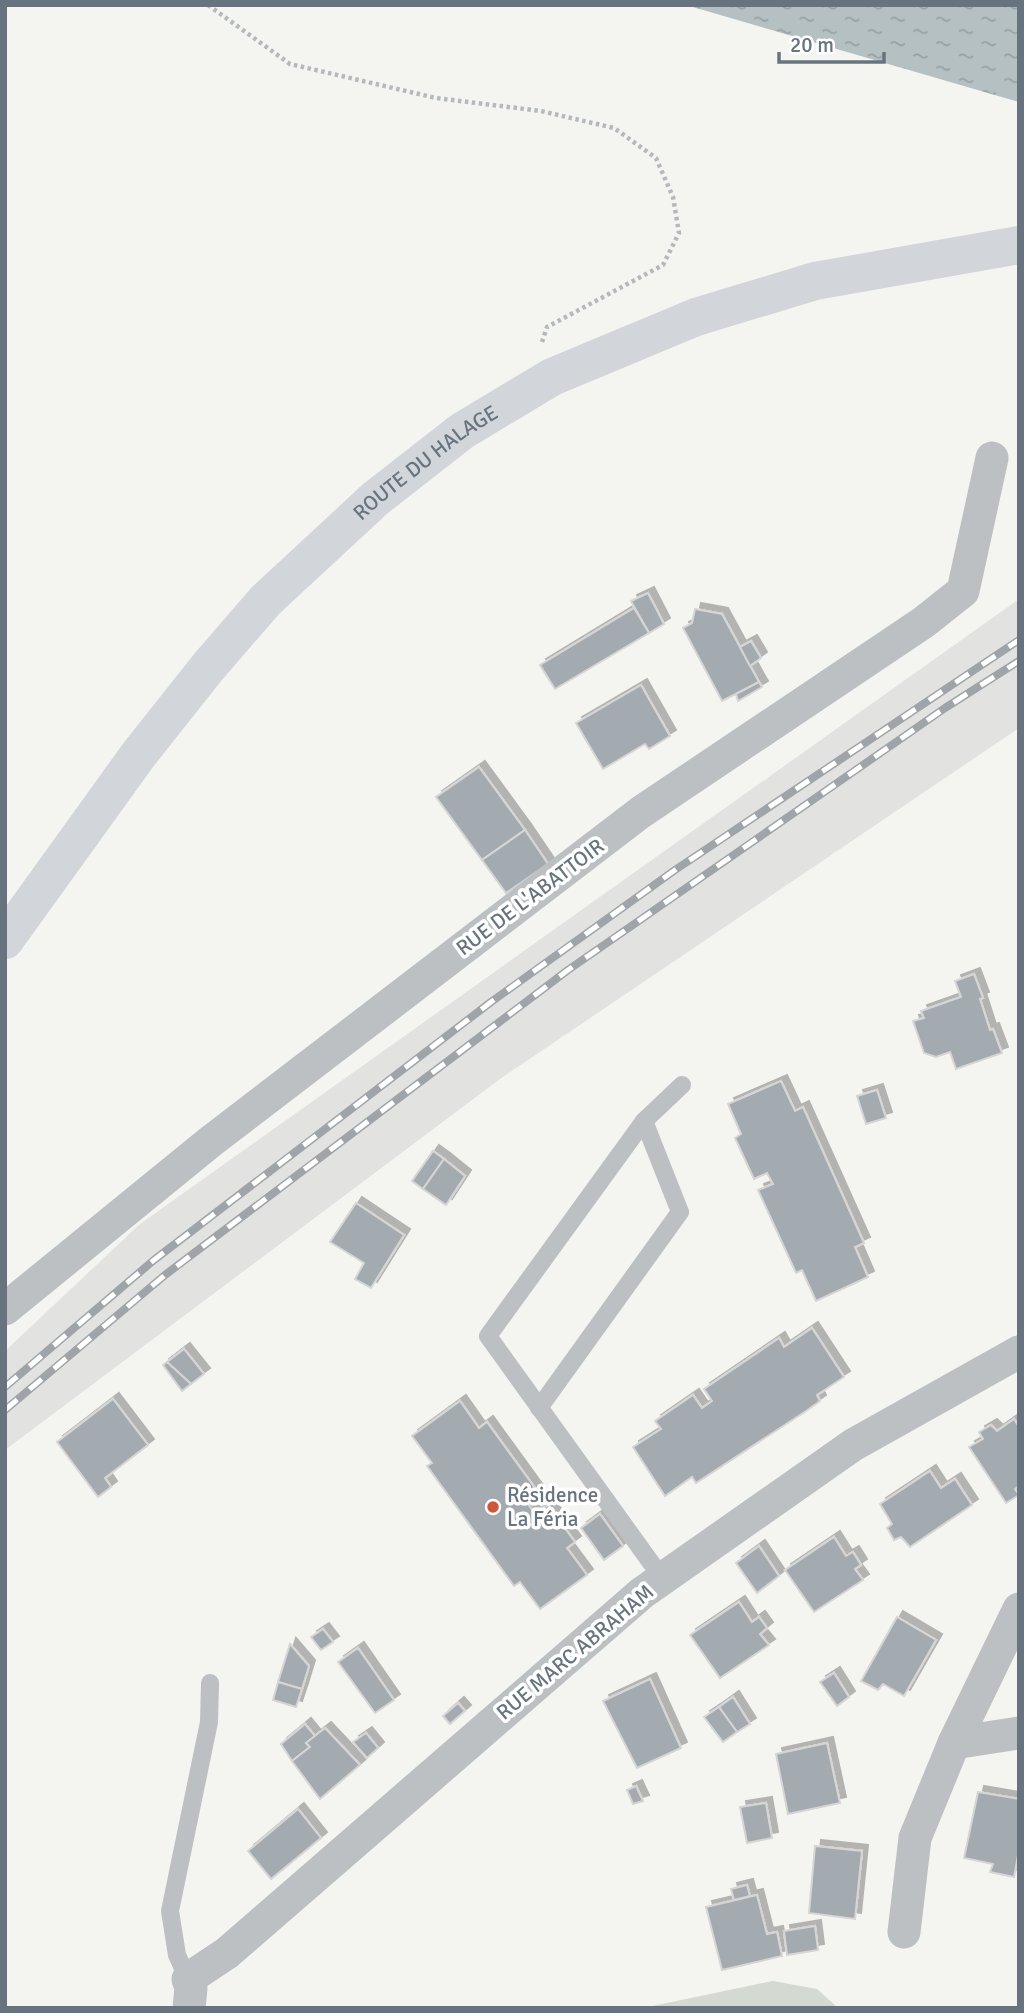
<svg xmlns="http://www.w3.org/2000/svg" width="1024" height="2013" viewBox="0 0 1024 2013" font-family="Signika,sans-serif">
	<defs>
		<pattern id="water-ripples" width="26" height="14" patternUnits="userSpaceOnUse" patternTransform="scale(1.75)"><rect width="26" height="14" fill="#b5c0c3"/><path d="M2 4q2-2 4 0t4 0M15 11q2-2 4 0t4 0" fill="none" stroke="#97a1a4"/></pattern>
		<filter id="shadow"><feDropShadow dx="6" dy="-6" stdDeviation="0" flood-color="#0004"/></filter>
	</defs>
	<rect width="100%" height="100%" fill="#f4f4f1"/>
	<path fill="#e2e3e1" d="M 1019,599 L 1019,728 L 500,1079 L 5,1450 L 5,1351 L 140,1224 Z"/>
	<path fill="#d4d9d1" d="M 773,1981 L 817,1989 L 838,2008 L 643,2008 Z"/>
	<path fill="url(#water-ripples)" d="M 686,5 L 1019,5 L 1019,102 Z"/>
	<g fill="#a4abb0" stroke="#d6d5d4" stroke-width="2" filter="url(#shadow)">
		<path d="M 648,593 L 664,624 L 649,633 L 631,601 Z"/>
		<path d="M 634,608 L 649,633 L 555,689 L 540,665 Z"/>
		<path d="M 695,609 L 722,614 L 759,682 L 722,701 L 683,628 L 692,623 Z"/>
		<path d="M 751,641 L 761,658 L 750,666 L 740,647 Z"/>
		<path d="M 759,682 L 762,687 L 738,701 L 736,694 Z"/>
		<path d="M 641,685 L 670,736 L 649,749 L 645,744 L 603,769 L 576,723 Z"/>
		<path d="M 479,767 L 525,830 L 482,860 L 436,797 Z"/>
		<path d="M 525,830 L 548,864 L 506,893 L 482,860 Z"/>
		<path d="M 974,974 L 983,998 L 980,999 L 990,1030 L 993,1029 L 1002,1053 L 956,1069 L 950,1052 L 936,1057 L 924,1053 L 913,1021 L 924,1018 L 921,1011 L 961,997 L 955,981 Z"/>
		<path d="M 781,1081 L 795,1111 L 803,1107 L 864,1243 L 855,1247 L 868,1277 L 816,1301 L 802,1270 L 796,1273 L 758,1190 L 773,1184 L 767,1173 L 754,1179 L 735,1138 L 741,1134 L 728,1104 Z"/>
		<path d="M 877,1090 L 886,1118 L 866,1124 L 857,1096 Z"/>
		<path d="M 433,1151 L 444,1159 L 423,1189 L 412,1181 Z"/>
		<path d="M 444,1159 L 465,1176 L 446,1205 L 423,1189 Z"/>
		<path d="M 356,1203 L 404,1235 L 371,1288 L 355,1279 L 364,1263 L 330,1242 Z"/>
		<path d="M 812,1328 L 844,1377 L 817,1395 L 820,1401 L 806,1411 L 696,1483 L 692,1477 L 665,1496 L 633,1447 L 661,1429 L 655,1421 L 693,1395 L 702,1408 L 712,1401 L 704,1389 L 779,1338 L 784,1347 Z"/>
		<path d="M 184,1349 L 204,1374 L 191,1384 L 167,1362 Z"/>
		<path d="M 167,1362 L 191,1384 L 182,1391 L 163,1365 Z"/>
		<path d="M 113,1399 L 148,1445 L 105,1478 L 111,1487 L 98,1497 L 57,1442 Z"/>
		<path d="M 460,1401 L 479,1428 L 487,1422 L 540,1495 L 528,1504 L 535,1514 L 548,1505 L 575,1542 L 567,1548 L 587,1575 L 540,1609 L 520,1582 L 514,1586 L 427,1466 L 432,1463 L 412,1436 Z"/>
		<path d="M 1014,1419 L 1019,1427 L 1019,1486 L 1015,1489 L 1019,1495 L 1006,1503 L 969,1447 L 983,1439 L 979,1432 L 991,1425 L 997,1431 Z"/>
		<path d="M 930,1471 L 941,1488 L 955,1479 L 972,1505 L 910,1547 L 901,1537 L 894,1540 L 887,1528 L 892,1524 L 880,1504 Z"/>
		<path d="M 600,1514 L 623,1546 L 604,1560 L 581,1528 Z"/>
		<path d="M 834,1537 L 846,1556 L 853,1552 L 861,1565 L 855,1569 L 863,1580 L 814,1612 L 785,1570 Z"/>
		<path d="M 759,1546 L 779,1576 L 757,1593 L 736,1563 Z"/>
		<path d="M 739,1602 L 752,1622 L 759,1617 L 767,1628 L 760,1634 L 769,1645 L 720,1678 L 690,1635 Z"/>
		<path d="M 897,1617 L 936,1640 L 904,1696 L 883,1684 L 878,1690 L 861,1681 Z"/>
		<path d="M 323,1629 L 333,1642 L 321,1650 L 311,1637 Z"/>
		<path d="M 290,1644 L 309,1666 L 302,1689 L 278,1682 Z"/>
		<path d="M 358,1648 L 394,1700 L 375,1713 L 338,1662 Z"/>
		<path d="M 834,1673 L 849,1697 L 837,1706 L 820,1682 Z"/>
		<path d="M 650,1679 L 681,1748 L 637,1768 L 603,1701 Z"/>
		<path d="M 278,1682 L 302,1689 L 296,1707 L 273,1700 Z"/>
		<path d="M 733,1697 L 750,1724 L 737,1732 L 719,1707 Z"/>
		<path d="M 458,1703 L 465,1711 L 450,1724 L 443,1716 Z"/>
		<path d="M 719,1707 L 737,1732 L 723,1742 L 704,1717 Z"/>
		<path d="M 305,1724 L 315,1736 L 306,1743 L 310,1747 L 292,1761 L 281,1744 Z"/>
		<path d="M 325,1728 L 360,1765 L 320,1799 L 292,1761 L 310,1747 L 306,1743 Z"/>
		<path d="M 366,1733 L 378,1748 L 367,1758 L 353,1742 Z"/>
		<path d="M 827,1743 L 840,1803 L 788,1814 L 776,1754 Z"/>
		<path d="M 636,1786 L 643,1801 L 633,1804 L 627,1790 Z"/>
		<path d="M 978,1792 L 1019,1799 L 1019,1850 L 1014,1877 L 990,1872 L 993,1864 L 964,1858 Z"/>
		<path d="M 766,1803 L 772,1838 L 747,1843 L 740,1807 Z"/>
		<path d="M 298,1809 L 321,1838 L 271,1879 L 248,1851 Z"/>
		<path d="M 815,1846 L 862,1851 L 855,1919 L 809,1913 Z"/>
		<path d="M 747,1885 L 750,1896 L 734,1900 L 731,1889 Z"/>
		<path d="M 757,1895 L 767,1934 L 777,1932 L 782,1956 L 722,1970 L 706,1907 Z"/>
		<path d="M 815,1926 L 818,1950 L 787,1955 L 784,1931 Z"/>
	</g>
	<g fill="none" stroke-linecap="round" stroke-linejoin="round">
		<path stroke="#b6b9bb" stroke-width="4.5" stroke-dasharray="3.5 3.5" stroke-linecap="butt" d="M 208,5 L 290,64 L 436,98 L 541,111 L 614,128 L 656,158 L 673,197 L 679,233 L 663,265 L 547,327 L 542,342"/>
		<g stroke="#bcc0c3" stroke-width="18">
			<path d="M 539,1408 L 680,1212 L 644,1121"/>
			<path d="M 662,1578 L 488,1336 L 644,1121 L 682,1085"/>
			<path d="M 188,1979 L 177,1955 L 170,1911 L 209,1722 L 210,1683"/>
		</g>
		<g stroke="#bcc0c3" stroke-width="33">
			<path d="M 5,1309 L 210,1142 L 641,812 L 924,622 L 963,591 L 992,458"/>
			<path d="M 954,1743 L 1019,1733"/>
			<path d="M 904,1932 L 915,1838 L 954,1743 L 1019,1609"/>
			<path d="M 189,2008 L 191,1988 L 188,1979 L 227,1953 L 642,1593 L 853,1445 L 1019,1352"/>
		</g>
		<path stroke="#d2d5d9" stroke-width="38" id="s1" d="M 5,940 L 139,754 L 208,667 L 266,600 L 375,499 L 462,431 L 552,377 L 696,317 L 815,281 L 1019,245"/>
		<defs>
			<g id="rail">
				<path d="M 5,1387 L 154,1260 L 491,1002 L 675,870 L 1019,640"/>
				<path d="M 5,1410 L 165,1275 L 568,970 L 945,708 L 1019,661"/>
			</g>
		</defs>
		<use href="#rail" stroke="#9ea4a8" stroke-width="8"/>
		<use href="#rail" stroke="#fff" stroke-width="5" stroke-dasharray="16" stroke-linecap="butt"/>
	</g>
	<circle fill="#ce5737" stroke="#fff" stroke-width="2.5" cx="493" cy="1507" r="7"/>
	<g text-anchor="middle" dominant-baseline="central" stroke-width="7" stroke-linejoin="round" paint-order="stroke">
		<g font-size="21" fill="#67747f" stroke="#fff">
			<text stroke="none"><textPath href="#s1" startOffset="640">ROUTE DU HALAGE</textPath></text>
			<text transform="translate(530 897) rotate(-37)">RUE DE L'ABATTOIR</text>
			<text transform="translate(575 1652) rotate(-40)">RUE MARC ABRAHAM</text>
		</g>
		<g font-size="21" fill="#67747f" stroke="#fff" text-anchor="start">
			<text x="507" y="1495">Résidence<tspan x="507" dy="24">La Féria</tspan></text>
		</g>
	</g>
	<rect width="1024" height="2013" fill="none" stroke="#67747f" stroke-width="14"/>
	<path d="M779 52v10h105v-10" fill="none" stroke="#67747f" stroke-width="3.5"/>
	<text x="790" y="52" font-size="21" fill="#67747f" stroke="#ffffff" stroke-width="5" paint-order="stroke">20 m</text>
</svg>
